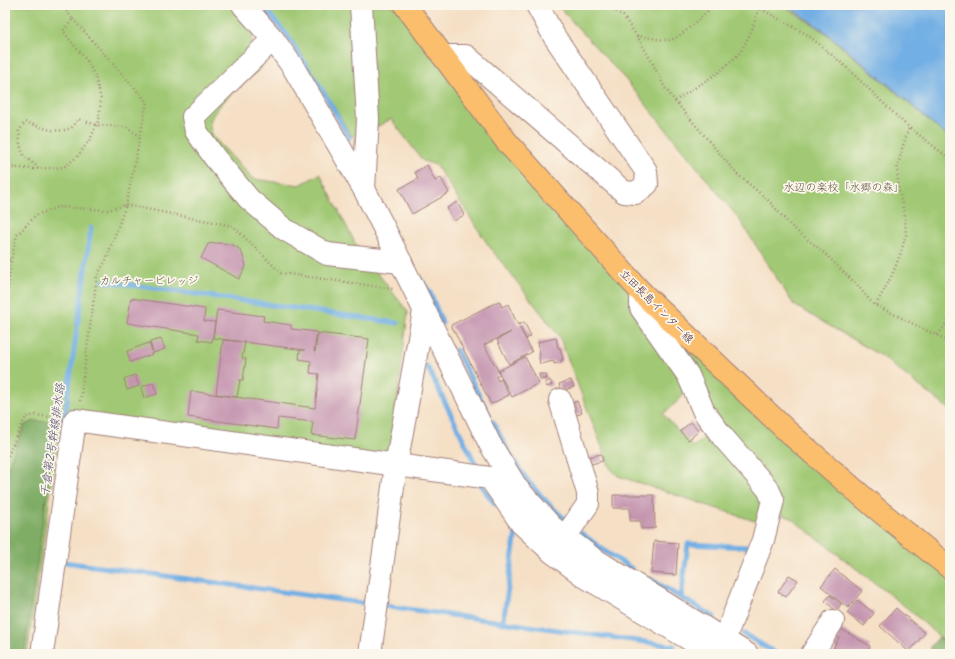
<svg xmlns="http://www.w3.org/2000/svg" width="955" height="659" viewBox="0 0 955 659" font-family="Delius,'Klee One',sans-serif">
	<rect width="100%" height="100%" fill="#fbf7ec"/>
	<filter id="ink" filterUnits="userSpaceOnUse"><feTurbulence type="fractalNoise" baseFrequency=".025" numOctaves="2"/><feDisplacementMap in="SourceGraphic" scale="8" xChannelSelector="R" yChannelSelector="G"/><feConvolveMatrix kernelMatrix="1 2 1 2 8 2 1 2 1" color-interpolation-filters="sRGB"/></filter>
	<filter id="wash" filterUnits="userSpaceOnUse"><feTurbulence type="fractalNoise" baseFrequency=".012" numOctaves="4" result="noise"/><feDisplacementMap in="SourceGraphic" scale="16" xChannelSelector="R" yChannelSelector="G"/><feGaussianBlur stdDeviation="0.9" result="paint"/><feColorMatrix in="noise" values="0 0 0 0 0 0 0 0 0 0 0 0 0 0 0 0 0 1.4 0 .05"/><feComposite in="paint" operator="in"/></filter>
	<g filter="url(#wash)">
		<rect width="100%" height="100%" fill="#f5dfc5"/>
		<g fill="#a1c974" stroke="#767450">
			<path d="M 5,5 L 232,5 L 254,29 L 251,45 L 262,67 C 250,78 211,108 210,123 C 209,129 213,135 216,140 L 253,179 L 300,185 L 320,174 L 357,247 L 408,312 L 390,459 L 62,415 L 27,654 L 5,654 Z"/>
			<path d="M 264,5 L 355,5 L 362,131 L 352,137 L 329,98 L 288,35 Z"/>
			<path d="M 368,5 L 394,5 L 565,220 L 628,289 L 685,389 L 681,398 L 663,414 L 693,447 L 709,434 L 765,501 L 761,523 L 618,476 L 610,468 L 559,336 L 489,246 L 436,165 L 423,161 L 391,119 L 376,127 Z"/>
			<path d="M 557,5 L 783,5 L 823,31 L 950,138 L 950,410 L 881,356 L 794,305 L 739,219 L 626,80 Z"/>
			<path d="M 647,308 L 950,577 L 950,646 L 907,608 L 791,518 L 781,514 L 721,428 Z"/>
		</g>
		<g fill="#80ad66" stroke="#656648">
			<path d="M 35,421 L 49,422 L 57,423 L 24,654 L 5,654 L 5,474 L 25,425 Z"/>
			<path d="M 939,637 L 950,646 L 950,654 L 931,654 L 931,646 Z"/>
		</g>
		<path fill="#72afe4" stroke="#5e6788" d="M 786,5 L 950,5 L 950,139 L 892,88 L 823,30 Z"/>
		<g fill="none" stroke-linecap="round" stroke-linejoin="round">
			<g stroke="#72afe4" stroke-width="5">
				<path d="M 261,5 L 287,35 L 327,98 L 349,138"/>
				<path d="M 420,279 L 430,293 L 442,323"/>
				<path d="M 104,281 L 398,323"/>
				<path d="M 456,350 L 489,415"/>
				<path d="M 427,366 L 477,467"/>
				<path d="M 64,422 L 91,228"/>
				<path d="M 493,422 C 502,439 510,457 522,473 C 535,491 551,507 568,522"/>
				<path d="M 480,484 L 495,504"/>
				<path d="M 581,533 L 606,552 L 631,568"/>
				<path d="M 64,562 L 370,604"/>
				<path d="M 650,579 L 714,617"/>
				<path d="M 681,598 L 688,544 L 748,547"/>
				<path d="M 386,606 L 674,646"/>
				<path d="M 503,623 L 516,532 L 513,528"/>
				<path d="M 744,634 L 777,654"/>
			</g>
		</g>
		<g id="blocks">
			<g fill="#c595b0">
				<path d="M 427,165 L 435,181 L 441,178 L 449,193 L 412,214 L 399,189 L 418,179 L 415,172 Z"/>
				<path d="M 457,202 L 464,215 L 454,221 L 447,208 Z"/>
				<path d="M 216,243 L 231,244 L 238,248 L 242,253 L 246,266 L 239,279 L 201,258 L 208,244 Z"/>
				<path d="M 131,298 L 205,309 L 204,321 L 215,322 L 212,342 L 198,340 L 199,334 L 127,323 Z"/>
				<path d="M 499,301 L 502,307 L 508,304 L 518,325 L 524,322 L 531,336 L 526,339 L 520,328 L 532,352 L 509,364 L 497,340 L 511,332 L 484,345 L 500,374 L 496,376 L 498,381 L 501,379 L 509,395 L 491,404 L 451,325 Z"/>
				<path d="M 217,310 L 264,316 L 263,321 L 291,325 L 291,329 L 317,332 L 314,352 L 315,352 L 318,333 L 369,339 L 355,440 L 311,435 L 313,422 L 278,418 L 277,429 L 188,417 L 191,391 L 315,408 L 319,374 L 310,373 L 311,361 L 299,359 L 300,350 L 305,350 L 213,338 Z"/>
				<path d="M 556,338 L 558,348 L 560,348 L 563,360 L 561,360 L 561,362 L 554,364 L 554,361 L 540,364 L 539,357 L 540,356 L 538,342 Z"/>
				<path d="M 161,339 L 165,349 L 153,353 L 150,342 Z"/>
				<path d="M 223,340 L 245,342 L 242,358 L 246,359 L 243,380 L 240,380 L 237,397 L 216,394 Z"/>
				<path d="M 149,343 L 153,354 L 130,362 L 127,351 Z"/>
				<path d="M 525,357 L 539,383 L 512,397 L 498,371 Z"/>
				<path d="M 539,374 L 546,374 L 547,379 L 540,379 Z"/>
				<path d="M 135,375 L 139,386 L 127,390 L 124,379 Z"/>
				<path d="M 550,380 L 552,385 L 547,387 L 545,383 Z"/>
				<path d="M 571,380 L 574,387 L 561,391 L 559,384 Z"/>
				<path d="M 153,383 L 157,394 L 144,398 L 141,387 Z"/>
				<path d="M 577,401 L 582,413 L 572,417 L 568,405 Z"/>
				<path d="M 691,422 L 699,431 L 688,440 L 680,431 Z"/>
				<path d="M 601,454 L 603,461 L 591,464 L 589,457 Z"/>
				<path d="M 613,495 L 654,495 L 655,528 L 641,529 L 641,521 L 630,521 L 630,508 L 613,508 Z"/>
				<path d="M 654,541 L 678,543 L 676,575 L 651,573 Z"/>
				<path d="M 835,569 L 862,591 L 848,608 L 821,586 Z"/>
				<path d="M 789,575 L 798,580 L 786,597 L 778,592 Z"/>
				<path d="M 830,595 L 841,604 L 836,611 L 825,601 Z"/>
				<path d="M 857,600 L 874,613 L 864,626 L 847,613 Z"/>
				<path d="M 896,608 L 925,633 L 909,652 L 880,626 Z"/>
				<path d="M 836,626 L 870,646 L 868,650 L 872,652 L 871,654 L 834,654 L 836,649 L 833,648 L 839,638 L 832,633 Z"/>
			</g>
		</g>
	</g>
	<g filter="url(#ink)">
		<use href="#blocks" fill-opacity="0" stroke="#a07f78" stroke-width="1"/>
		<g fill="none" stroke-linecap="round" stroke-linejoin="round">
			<defs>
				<g id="minor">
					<path d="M 243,5 L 273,39 L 293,67 L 364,189 L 383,226 L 490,444 L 517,488 L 552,527 L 591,557 L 747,654"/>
					<path d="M 361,5 L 368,119 L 364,189"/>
					<path d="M 273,39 L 193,117 L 196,131 L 215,158 L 249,199 L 284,229 L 327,254 L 401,262"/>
					<path d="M 443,56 L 466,56 L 624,192 L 636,193 L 647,184 L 646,171 L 554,36 L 537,5"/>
					<path d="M 641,292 L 641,308 L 688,375 L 704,412 L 722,436 L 768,489 L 773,500 L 763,540 L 724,640 L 721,653"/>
					<path d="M 560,400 L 588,493 L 588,504 L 565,537"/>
					<path d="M 42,654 L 75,420 L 490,478 L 521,523 L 552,552 L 584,576 L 714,654"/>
					<path d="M 370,654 L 396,465 L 424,311"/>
					<path d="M 812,654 L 833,621"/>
				</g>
				<path id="major" d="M 405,5 L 507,142 L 641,292 L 788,432 L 877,509 L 950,568"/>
			</defs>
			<use href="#minor" stroke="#a07f78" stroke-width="24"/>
			<use href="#major" stroke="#a07f78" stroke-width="24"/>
			<g stroke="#a07f78" stroke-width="2.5" stroke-dasharray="1 3" stroke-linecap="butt">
				<path d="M 606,5 L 623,16 L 637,36 L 652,62 L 665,88 L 675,101 L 719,72 L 740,53 L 752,30 L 759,7"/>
				<path d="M 754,5 L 808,35 L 844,65 L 904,123 L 950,159"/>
				<path d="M 73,19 L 147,102 L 126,205 L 233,226 L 281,273 L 394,289"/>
				<path d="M 637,36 C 647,37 659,40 669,40 C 679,40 706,13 713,5"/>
				<path d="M 675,101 L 736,173 L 768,200 L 791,226 L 821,250 L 857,285 L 873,304 L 950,342"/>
				<path d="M 5,167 L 33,169 L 64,167 L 78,156 L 91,138 L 99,119 L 101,99 L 95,76 L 87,61 L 63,31 L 73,19 L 61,5"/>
				<path d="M 39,168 L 24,156 L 20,145 L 19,131 L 25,122 C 39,126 58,136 72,127 C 74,125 76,122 78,119 L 97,125 L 126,127 L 140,136"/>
				<path d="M 5,259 L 11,260 L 17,235 L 36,215 L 58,207 L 108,210 L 125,205"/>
				<path d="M 876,305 L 892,275 L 900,255 L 906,235 L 905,216 L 899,191 L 897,170 L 902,149 L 909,127"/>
				<path d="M 5,318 L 11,260"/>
				<path d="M 938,335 L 950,318"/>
				<path d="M 80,401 L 97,276 L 106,260 L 126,205"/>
				<path d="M 5,463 L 18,432 L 26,417 L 36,415 L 56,418"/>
			</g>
			<use href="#minor" stroke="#fff" stroke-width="22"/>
			<use href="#major" stroke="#fabe6d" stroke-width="22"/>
		</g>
	</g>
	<g text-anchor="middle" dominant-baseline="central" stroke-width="3.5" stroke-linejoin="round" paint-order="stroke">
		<g font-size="11" fill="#645241" stroke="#fbf7ec">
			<text x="844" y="187">水辺の楽校「水郷の森」</text>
			<text x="149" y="280">カルチャービレッジ</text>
		</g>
		<g font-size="11" fill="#4a1f2b" stroke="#fbf7ec">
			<text transform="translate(657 306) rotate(45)">立田長島インター線</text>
		</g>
		<g font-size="12" font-style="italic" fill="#58516c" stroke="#fbf7ec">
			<text transform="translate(52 440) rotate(-82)">千倉第2号幹線排水路</text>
		</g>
	</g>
	<rect width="955" height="659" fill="none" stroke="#fbf7ec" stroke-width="20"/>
</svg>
